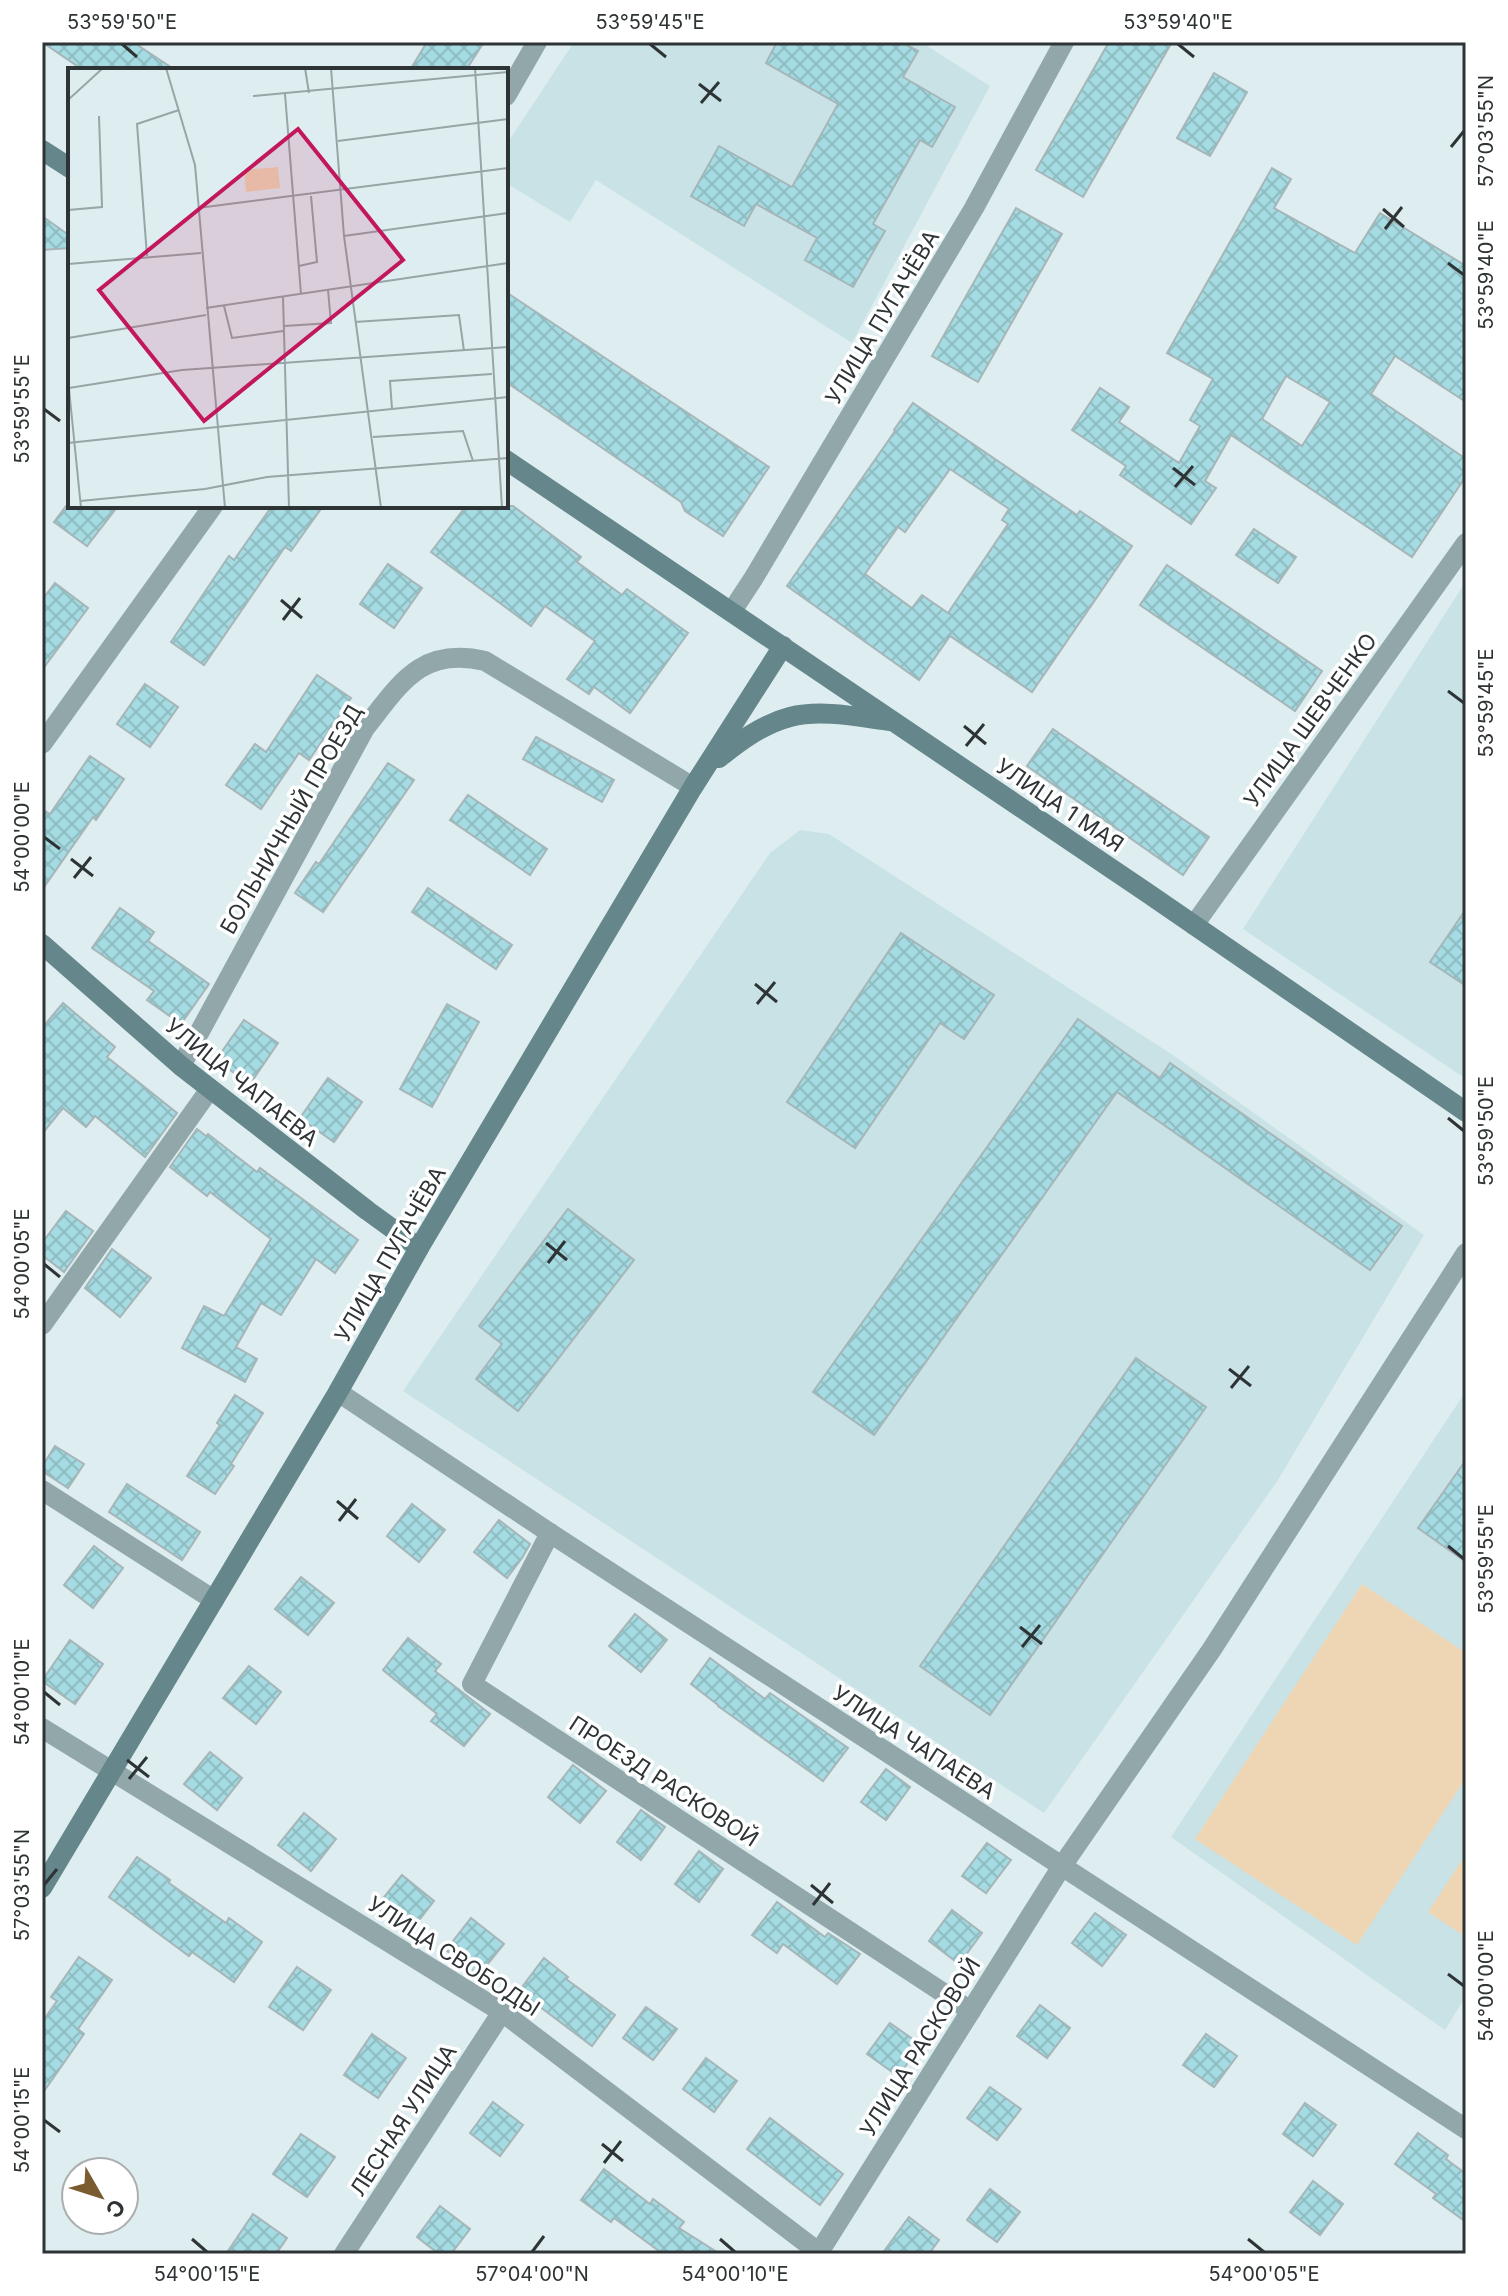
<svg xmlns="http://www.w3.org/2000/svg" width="1508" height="2296" viewBox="0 0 1508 2296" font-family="Inter,sans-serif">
	<defs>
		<pattern id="building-cross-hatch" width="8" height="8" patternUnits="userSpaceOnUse" patternTransform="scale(2)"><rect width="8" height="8" fill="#a5dbe2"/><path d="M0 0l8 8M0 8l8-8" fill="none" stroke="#8ebdc2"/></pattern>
	</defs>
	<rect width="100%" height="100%" fill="#deeef0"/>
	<g fill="#c9e2e6">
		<path d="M 574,42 L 921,42 L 990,86 L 852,343 L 596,180 L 570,222 L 506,183 L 506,145 Z"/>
		<path d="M 1466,581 L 1466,1079 L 1243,929 Z"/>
		<path d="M 800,830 L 829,834 L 1173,1055 L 1424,1235 L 1278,1480 L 1044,1813 L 403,1391 L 770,853 Z"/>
		<path d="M 1466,1391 L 1466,1996 L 1445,2030 L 1171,1837 Z"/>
	</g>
	<g fill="#eed6b5">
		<path d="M 1362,1584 L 1466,1653 L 1466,1778 L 1357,1945 L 1195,1839 Z"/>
		<path d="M 1466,1854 L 1466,1937 L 1428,1912 Z"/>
	</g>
	<g fill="url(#building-cross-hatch)" stroke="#a6b6b8" stroke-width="2" fill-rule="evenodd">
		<path d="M 42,42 L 133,42 L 175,70 L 83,70 Z"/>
		<path d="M 427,42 L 484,42 L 466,70 L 410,70 Z"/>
		<path d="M 777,42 L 901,42 L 918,51 L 903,77 L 955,107 L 932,147 L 920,140 L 873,224 L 885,231 L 853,287 L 805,260 L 817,238 L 756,204 L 744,226 L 691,196 L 719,146 L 792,187 L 838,104 L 766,63 Z"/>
		<path d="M 1109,42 L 1172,42 L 1083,197 L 1036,170 Z"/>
		<path d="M 1214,73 L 1247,92 L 1210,156 L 1177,138 Z"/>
		<path d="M 1272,168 L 1291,179 L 1274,208 L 1355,253 L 1380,213 L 1466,266 L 1466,402 L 1395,356 L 1371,394 L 1466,459 L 1466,476 L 1412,557 L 1231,435 L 1205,481 L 1216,488 L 1191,524 L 1120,475 L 1126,466 L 1072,430 L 1100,388 L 1129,407 L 1119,422 L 1179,463 L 1200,426 L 1190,420 L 1213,379 L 1167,353 ZM 1286,376 L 1330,402 L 1302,446 L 1262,419 Z"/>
		<path d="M 1016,208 L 1062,234 L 978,382 L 932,356 Z"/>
		<path d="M 42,216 L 70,236 L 70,248 L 42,250 Z"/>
		<path d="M 506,292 L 769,467 L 723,536 L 685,511 L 681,502 L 506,382 Z"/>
		<path d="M 913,403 L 1077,515 L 1080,511 L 1132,546 L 1032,692 L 950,636 L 919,680 L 787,586 L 895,431 L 894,430 ZM 950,469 L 1009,509 L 1002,520 L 1008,524 L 948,613 L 922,595 L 912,608 L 865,574 L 898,527 L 905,532 Z"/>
		<path d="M 66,506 L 118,506 L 87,546 L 54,522 Z"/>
		<path d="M 272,506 L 323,506 L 291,551 L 285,547 L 204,665 L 171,642 L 229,556 L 234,560 Z"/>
		<path d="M 466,506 L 513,506 L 581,557 L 577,562 L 622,595 L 627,589 L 688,633 L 630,713 L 594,687 L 589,694 L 567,679 L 595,641 L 545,606 L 531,626 L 431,552 Z"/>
		<path d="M 1254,529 L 1296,557 L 1278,583 L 1236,555 Z"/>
		<path d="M 388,564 L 422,588 L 394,628 L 360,604 Z"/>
		<path d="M 1167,565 L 1322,671 L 1295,711 L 1140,605 Z"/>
		<path d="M 55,583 L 88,608 L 42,670 L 42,600 Z"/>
		<path d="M 317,675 L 351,698 L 309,760 L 299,753 L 261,809 L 226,785 L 255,744 L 266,752 Z"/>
		<path d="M 145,684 L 178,707 L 150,747 L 117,724 Z"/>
		<path d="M 1053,729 L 1209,837 L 1183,875 L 1027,766 Z"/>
		<path d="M 536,737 L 614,780 L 602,802 L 523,759 Z"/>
		<path d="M 90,756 L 124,779 L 96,820 L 93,817 L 42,890 L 42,809 L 50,814 Z"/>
		<path d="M 388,763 L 414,780 L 323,912 L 295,893 L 316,862 L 319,864 Z"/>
		<path d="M 468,795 L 547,849 L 530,875 L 450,820 Z"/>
		<path d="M 428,888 L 512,945 L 496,969 L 412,912 Z"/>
		<path d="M 120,908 L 154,932 L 148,941 L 209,984 L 181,1024 L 147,1000 L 154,991 L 92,948 Z"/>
		<path d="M 1466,909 L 1466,986 L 1430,962 Z"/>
		<path d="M 901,933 L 994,995 L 964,1039 L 940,1023 L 855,1148 L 787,1102 Z"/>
		<path d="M 63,1003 L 115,1047 L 107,1057 L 177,1113 L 145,1157 L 95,1116 L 86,1127 L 63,1108 L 42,1134 L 42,1028 Z"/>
		<path d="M 447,1004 L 479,1022 L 432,1107 L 400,1089 Z"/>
		<path d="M 1078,1019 L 1160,1078 L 1170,1063 L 1402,1226 L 1370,1270 L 1117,1092 L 874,1435 L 813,1392 Z"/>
		<path d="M 244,1020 L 278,1043 L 250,1084 L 216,1060 Z"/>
		<path d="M 328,1078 L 362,1102 L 334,1142 L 300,1118 Z"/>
		<path d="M 197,1129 L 206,1136 L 208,1134 L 257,1172 L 260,1168 L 358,1240 L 335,1273 L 316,1259 L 281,1315 L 261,1303 L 236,1347 L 257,1359 L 245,1382 L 182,1348 L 204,1306 L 224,1316 L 271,1239 L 210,1192 L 207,1196 L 170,1167 Z"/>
		<path d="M 568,1209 L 634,1260 L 518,1411 L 476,1379 L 502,1344 L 479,1326 Z"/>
		<path d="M 66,1211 L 93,1231 L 64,1272 L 42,1255 L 42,1243 Z"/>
		<path d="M 112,1249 L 151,1278 L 120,1317 L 85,1288 Z"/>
		<path d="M 1136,1358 L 1206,1407 L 990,1715 L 920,1666 Z"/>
		<path d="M 235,1395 L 263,1413 L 231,1464 L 234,1466 L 215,1494 L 187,1476 L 220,1425 L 217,1423 Z"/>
		<path d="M 55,1446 L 84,1464 L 68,1488 L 42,1471 L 42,1467 Z"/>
		<path d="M 1466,1460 L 1466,1562 L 1418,1528 Z"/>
		<path d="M 127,1484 L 200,1532 L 182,1560 L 109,1512 Z"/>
		<path d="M 412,1504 L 445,1530 L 419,1562 L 387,1536 Z"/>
		<path d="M 499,1520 L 530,1544 L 522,1558 L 507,1578 L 474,1552 Z"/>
		<path d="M 94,1546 L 123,1568 L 93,1608 L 64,1585 Z"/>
		<path d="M 301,1577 L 334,1603 L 308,1635 L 275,1609 Z"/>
		<path d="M 635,1614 L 667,1640 L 641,1672 L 609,1646 Z"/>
		<path d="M 408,1638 L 441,1664 L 435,1671 L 490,1714 L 464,1746 L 431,1721 L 437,1714 L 383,1670 Z"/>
		<path d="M 70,1640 L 103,1664 L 75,1704 L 42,1681 Z"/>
		<path d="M 710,1658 L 765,1699 L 770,1693 L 848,1748 L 823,1781 L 718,1706 L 718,1705 L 691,1684 Z"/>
		<path d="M 249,1666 L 281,1692 L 256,1724 L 223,1698 Z"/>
		<path d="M 210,1752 L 242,1778 L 217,1810 L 184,1784 Z"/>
		<path d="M 573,1765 L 606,1791 L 580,1823 L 548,1797 Z"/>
		<path d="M 886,1769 L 910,1787 L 886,1820 L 861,1802 Z"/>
		<path d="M 641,1810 L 665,1827 L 641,1860 L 617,1842 Z"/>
		<path d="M 304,1813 L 336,1839 L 311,1871 L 278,1845 Z"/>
		<path d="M 987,1843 L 1011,1860 L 986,1893 L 962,1876 Z"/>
		<path d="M 699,1851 L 723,1869 L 699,1902 L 675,1884 Z"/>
		<path d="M 137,1857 L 170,1880 L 169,1883 L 226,1923 L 229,1918 L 262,1942 L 234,1982 L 192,1952 L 189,1956 L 109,1897 Z"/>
		<path d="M 402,1875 L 434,1901 L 409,1933 L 376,1907 Z"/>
		<path d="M 777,1902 L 825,1937 L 828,1933 L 860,1954 L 837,1984 L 783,1944 L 777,1953 L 752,1935 Z"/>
		<path d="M 952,1910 L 982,1933 L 959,1964 L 929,1941 Z"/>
		<path d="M 1095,1913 L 1126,1935 L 1102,1966 L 1072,1943 Z"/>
		<path d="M 471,1918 L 504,1944 L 478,1976 L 446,1950 Z"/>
		<path d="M 79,1957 L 112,1980 L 78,2029 L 84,2034 L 42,2094 L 42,2022 L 57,2001 L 51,1997 Z"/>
		<path d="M 544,1958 L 568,1977 L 566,1979 L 615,2015 L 592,2046 L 519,1991 Z"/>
		<path d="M 297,1967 L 331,1990 L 303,2030 L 269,2007 Z"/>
		<path d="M 1040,2005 L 1070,2028 L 1047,2058 L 1017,2036 Z"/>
		<path d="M 646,2007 L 677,2029 L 653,2060 L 623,2038 Z"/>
		<path d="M 890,2023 L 921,2045 L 898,2076 L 867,2054 Z"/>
		<path d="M 372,2034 L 406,2058 L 378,2098 L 344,2075 Z"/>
		<path d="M 1206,2034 L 1237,2056 L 1214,2087 L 1183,2065 Z"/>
		<path d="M 706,2058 L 737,2081 L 714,2112 L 683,2089 Z"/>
		<path d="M 990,2087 L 1021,2109 L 997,2140 L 967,2118 Z"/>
		<path d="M 493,2102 L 523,2125 L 500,2156 L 470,2133 Z"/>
		<path d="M 1305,2103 L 1336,2125 L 1313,2156 L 1283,2134 Z"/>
		<path d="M 770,2118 L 843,2174 L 820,2205 L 747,2149 Z"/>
		<path d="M 1418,2133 L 1448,2155 L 1446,2159 L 1466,2174 L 1466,2222 L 1433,2198 L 1436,2194 L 1395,2164 Z"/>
		<path d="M 301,2134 L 335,2157 L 307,2197 L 273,2174 Z"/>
		<path d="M 604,2169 L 650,2204 L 653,2199 L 684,2222 L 679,2228 L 720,2254 L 663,2254 L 614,2218 L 611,2222 L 581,2200 Z"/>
		<path d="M 1313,2181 L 1343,2204 L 1320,2235 L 1290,2212 Z"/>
		<path d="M 990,2189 L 1020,2212 L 997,2242 L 967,2220 Z"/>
		<path d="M 440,2206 L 470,2229 L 451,2254 L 439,2254 L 417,2237 Z"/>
		<path d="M 253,2214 L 287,2238 L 276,2254 L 226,2254 Z"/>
		<path d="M 909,2217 L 939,2240 L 929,2254 L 882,2254 Z"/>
	</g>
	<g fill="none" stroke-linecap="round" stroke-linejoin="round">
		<g stroke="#91a7aa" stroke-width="20">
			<path d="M 506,96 L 537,42"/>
			<path d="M 732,611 L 753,579 L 974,208 L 1064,42"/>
			<path d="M 42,744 L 213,506"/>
			<path d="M 1194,925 L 1466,543"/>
			<path d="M 181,1066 L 365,728 C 400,684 421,646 485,661 L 693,787"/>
			<path d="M 42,1325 L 210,1089"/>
			<path d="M 338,1392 L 550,1533 L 1466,2129"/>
			<path d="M 42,1490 L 214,1600"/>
			<path d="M 550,1533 L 472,1684 L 971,2011"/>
			<path d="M 42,1728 L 502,2012 L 821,2254"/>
			<path d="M 344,2254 L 502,2012"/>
			<path d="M 818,2254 L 1062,1866 L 1212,1649 L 1466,1253"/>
		</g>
		<g stroke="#65868a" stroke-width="20">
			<path d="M 42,150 L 70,168"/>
			<path d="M 506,460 L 1146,892 L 1466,1112"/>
			<path d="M 719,758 C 740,741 763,724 790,717 C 821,709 859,717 890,721"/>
			<path d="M 42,944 L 181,1066 L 368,1211 L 419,1248"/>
			<path d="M 42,1888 L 338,1392 L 419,1248 L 693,787 L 783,646"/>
		</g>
	</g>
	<path fill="none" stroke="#2e3435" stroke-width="3" d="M 122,44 L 137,57M 650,44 L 666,57M 1178,44 L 1194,57M 699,84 L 721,101M 701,103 L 719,82M 1451,147 L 1464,131M 1383,209 L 1404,227M 1385,229 L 1402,207M 1448,263 L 1464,275M 44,409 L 60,421M 1173,468 L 1195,485M 1175,487 L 1193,466M 281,600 L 302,618M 283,620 L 300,598M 1448,691 L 1464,703M 964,726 L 986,744M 966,746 L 984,724M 44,837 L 60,849M 71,859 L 93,876M 74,878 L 91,857M 755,984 L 777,1002M 757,1004 L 775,982M 1448,1118 L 1464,1131M 546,1243 L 567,1260M 548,1263 L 565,1241M 44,1264 L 60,1277M 1229,1369 L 1251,1386M 1231,1388 L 1249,1366M 337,1501 L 358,1519M 339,1521 L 356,1499M 1448,1546 L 1464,1559M 1020,1627 L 1042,1644M 1022,1647 L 1040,1625M 44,1692 L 60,1705M 127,1760 L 149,1777M 129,1779 L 147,1757M 44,1885 L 57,1869M 811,1885 L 833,1903M 813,1905 L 830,1883M 1448,1974 L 1464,1986M 44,2120 L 60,2132M 602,2144 L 623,2161M 604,2163 L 621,2141M 192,2239 L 207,2252M 720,2239 L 735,2252M 1248,2239 L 1264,2252M 532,2252 L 544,2236"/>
	<g text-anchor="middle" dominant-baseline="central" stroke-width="7" stroke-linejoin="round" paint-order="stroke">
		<g font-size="22" fill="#2e3435" stroke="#fff">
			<text transform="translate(882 317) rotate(-59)">УЛИЦА ПУГАЧЁВА</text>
			<text transform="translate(1310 720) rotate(-54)">УЛИЦА ШЕВЧЕНКО</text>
			<text transform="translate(1060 805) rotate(34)">УЛИЦА 1 МАЯ</text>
			<text transform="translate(291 819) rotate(-60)">БОЛЬНИЧНЫЙ ПРОЕЗД</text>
			<text transform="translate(242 1082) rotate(39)">УЛИЦА ЧАПАЕВА</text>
			<text transform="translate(390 1254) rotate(-60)">УЛИЦА ПУГАЧЁВА</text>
			<text transform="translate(914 1742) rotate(33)">УЛИЦА ЧАПАЕВА</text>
			<text transform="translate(664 1781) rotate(33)">ПРОЕЗД РАСКОВОЙ</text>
			<text transform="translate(454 1956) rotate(33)">УЛИЦА СВОБОДЫ</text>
			<text transform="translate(920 2047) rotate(-58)">УЛИЦА РАСКОВОЙ</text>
			<text transform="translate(403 2120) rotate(-57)">ЛЕСНАЯ УЛИЦА</text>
		</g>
	</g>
	<g transform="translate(68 68)">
		<rect width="440" height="440" fill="#deeef0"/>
		<path d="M 210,99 L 212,120 L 178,124 L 176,102 Z" fill="#eed6b5"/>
		<path fill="none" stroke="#98a4a5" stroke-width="2" d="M 98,0 L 127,97 L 157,440M 237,0 L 241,25M 263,0 L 276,168 L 313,440M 407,0 L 434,440M 217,26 L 233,226M 185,28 L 440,4M 0,32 L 35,0M 270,73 L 440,51M 130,140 L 440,100M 0,142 L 34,139 L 31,48M 276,168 L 440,145M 79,188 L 69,56 L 111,42M 0,196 L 133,185M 231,198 L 249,194 L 243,128M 215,229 L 221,440M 156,238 L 164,270 L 215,263M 138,240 L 440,195M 287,254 L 391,247 L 396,283M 216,258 L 263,255 L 260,222M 0,270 L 138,247M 0,311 L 13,440M 1,320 L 114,302 L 440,279M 324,341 L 322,313 L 424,306M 149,359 L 440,329M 305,369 L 395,363 L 405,393M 0,375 L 149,359M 12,433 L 137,421 L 199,409 L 440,390"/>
		<path fill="#c2185b" fill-opacity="0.15" stroke="#c2185b" stroke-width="4" d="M 230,61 L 335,192 L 136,353 L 31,222 Z"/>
		<rect width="440" height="440" fill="none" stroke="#2e3435" stroke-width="4"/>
	</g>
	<rect width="1508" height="2296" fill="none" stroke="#ffffff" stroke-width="88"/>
	<g transform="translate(100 2196) rotate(129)"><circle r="38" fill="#ffffff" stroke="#abaeae" stroke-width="2"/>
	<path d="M0-6L14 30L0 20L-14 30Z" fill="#7a5c30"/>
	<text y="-12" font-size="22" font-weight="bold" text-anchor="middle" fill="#2e3435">С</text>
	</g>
	<rect x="44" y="44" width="1420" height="2208" fill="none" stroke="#2e3435" stroke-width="3"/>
	<g font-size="20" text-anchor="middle" fill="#2e3435">
		<text x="122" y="29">53°59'50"E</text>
		<text x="650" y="29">53°59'45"E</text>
		<text x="1178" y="29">53°59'40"E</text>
		<text transform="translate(1486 131) rotate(-90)" y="7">57°03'55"N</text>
		<text transform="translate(1486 275) rotate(-90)" y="7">53°59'40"E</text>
		<text transform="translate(22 409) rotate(-90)" y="7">53°59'55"E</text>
		<text transform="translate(1486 703) rotate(-90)" y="7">53°59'45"E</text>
		<text transform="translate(22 837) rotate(-90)" y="7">54°00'00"E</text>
		<text transform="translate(1486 1131) rotate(-90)" y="7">53°59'50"E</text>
		<text transform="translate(22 1264) rotate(-90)" y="7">54°00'05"E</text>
		<text transform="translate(1486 1559) rotate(-90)" y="7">53°59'55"E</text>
		<text transform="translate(22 1692) rotate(-90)" y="7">54°00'10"E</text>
		<text transform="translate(22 1885) rotate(-90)" y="7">57°03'55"N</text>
		<text transform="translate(1486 1986) rotate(-90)" y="7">54°00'00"E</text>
		<text transform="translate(22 2120) rotate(-90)" y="7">54°00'15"E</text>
		<text x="207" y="2281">54°00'15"E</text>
		<text x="532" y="2281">57°04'00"N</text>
		<text x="735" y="2281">54°00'10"E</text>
		<text x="1264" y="2281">54°00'05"E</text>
	</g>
</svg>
